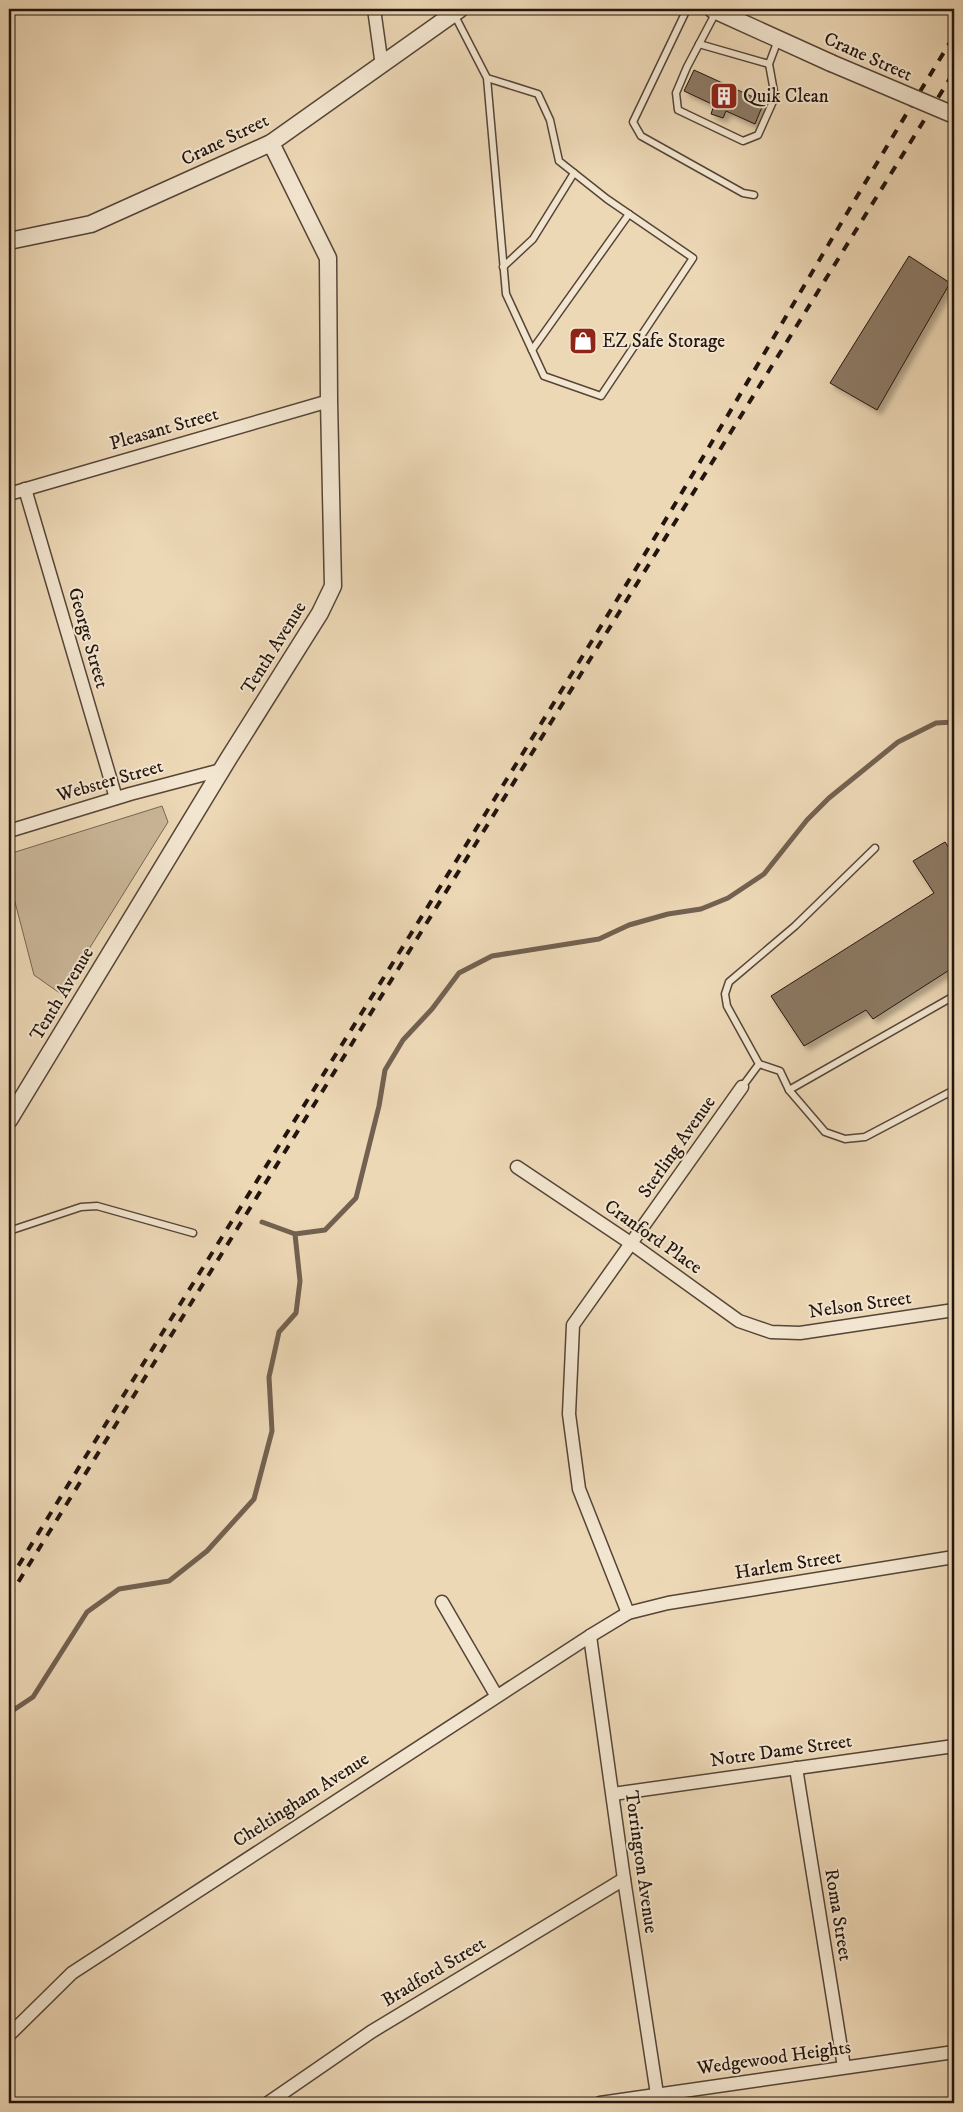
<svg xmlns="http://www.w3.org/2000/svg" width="963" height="2112" viewBox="0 0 963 2112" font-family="'IM FELL DW Pica',serif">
	<defs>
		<filter id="shadow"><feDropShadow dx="4.5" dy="4.5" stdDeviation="2.5" flood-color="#0004"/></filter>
	</defs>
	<rect width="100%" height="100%" fill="#edd8b6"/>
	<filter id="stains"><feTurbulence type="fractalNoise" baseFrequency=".004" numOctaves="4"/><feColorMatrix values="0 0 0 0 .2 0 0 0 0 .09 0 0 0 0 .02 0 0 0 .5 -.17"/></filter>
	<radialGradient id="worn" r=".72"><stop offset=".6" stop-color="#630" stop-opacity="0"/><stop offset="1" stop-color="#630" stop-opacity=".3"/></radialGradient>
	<path fill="#cab799" stroke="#766654" d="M 162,806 L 168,822 L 61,994 L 34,975 L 9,879 L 9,854 Z"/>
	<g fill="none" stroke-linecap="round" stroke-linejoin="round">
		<g stroke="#726151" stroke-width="5">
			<path d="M 262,1222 L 295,1234"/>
			<path d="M 9,1713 L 33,1697 L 87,1612 L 119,1589 L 169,1581 L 207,1551 L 254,1499 L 272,1431 L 269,1377 L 279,1332 L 296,1313 L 300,1281 L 295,1234 L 325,1230 L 356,1198 L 379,1106 L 385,1070 L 403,1040 L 432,1009 L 459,973 L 492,956 L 599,939 L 629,925 L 668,914 L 701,909 L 728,898 L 764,874 L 807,820 L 829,798 L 898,742 L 936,723 L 954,722"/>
		</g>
	</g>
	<g fill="#8c7a65" stroke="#22140e" filter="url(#shadow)">
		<path d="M 694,70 L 764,102 L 755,124 L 726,111 L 723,118 L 711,114 L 714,105 L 684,91 Z"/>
		<path d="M 909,256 L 950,283 L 877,410 L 830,383 Z"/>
		<path d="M 945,842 L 949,848 L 954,845 L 954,920 L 953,920 L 954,923 L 954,967 L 873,1019 L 866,1010 L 804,1046 L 771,996 L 934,893 L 913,861 Z"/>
	</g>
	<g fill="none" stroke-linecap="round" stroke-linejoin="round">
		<defs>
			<g id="service">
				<path d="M 687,9 L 633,122 L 641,136 L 743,193 L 754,195"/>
				<path d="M 716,12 L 687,67 L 676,93 L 678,110 L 743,141 L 758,135 L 775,97 L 769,64 L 778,40"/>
				<path d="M 454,14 L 487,78 L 538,94 L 550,120 L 559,161 L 607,199 L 693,258 L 601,396 L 544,376 L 506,294 L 487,78"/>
				<path d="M 699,44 L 769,64"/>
				<path d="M 503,267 L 533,239 L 574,173"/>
				<path d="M 532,350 L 629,214"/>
				<path d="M 759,1064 L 780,1071 L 789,1090 L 825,1132 L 845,1139 L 865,1137 L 954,1090"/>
				<path d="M 742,1087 L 759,1064 L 727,1006 L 725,994 L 729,982 L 795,926 L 875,848"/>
				<path d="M 789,1090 L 954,996"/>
				<path d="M 9,1231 L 81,1207 L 97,1206 L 193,1233"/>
			</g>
			<g id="minor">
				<path d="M 374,9 L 382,66"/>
				<path d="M 25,489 L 116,798"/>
				<path d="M 9,494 L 329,401"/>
				<path d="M 9,831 L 130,794 L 221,770"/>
				<path d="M 517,1167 L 632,1244 L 739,1321 L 771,1332 L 800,1333 L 954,1310"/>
				<path d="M 442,1602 L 496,1695"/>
				<path d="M 628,1613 L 579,1489 L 569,1414 L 573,1325 L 742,1087"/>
				<path d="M 590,1636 L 624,1879 L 657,2094"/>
				<path d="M 796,1768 L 844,2067"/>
				<path d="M 613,1794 L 954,1746"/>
				<path d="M 9,2035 L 72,1973 L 590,1636 L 628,1613 L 668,1603 L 954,1557"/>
				<path d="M 268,2103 L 371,2032 L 624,1879"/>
				<path d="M 600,2103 L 954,2052"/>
			</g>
			<g id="tertiary">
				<path d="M 712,9 L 831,63"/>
				<path d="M 9,241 L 91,224 L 271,143 L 460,9"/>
				<path d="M 9,1120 L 227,761 L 320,613 L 333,586 L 329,401 L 328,258 L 271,143"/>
			</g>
		</defs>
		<use href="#service" stroke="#554538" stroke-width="9"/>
		<use href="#minor" stroke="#554538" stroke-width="15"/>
		<use href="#tertiary" stroke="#554538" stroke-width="19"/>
		<use href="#service" stroke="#f3e6d0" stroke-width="6"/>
		<use href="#minor" stroke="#f3e6d0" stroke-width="12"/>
		<use href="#tertiary" stroke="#f3e6d0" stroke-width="16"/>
		<g stroke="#22140e" stroke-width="4" stroke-dasharray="9 9" stroke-linecap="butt">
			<path d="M 9,1581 C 217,1242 430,907 637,567 C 744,391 846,211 954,36"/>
			<path d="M 9,1597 L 954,72"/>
		</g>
		<defs>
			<path id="tertiary-bridge" d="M 831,63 L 954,115"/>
		</defs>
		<use href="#tertiary-bridge" stroke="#554538" stroke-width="19" stroke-linecap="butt"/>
		<use href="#tertiary-bridge" stroke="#f3e6d0" stroke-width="16"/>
	</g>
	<defs>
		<symbol id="building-square" viewBox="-11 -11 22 22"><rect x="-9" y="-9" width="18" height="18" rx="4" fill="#8f2418" stroke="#f3e6d0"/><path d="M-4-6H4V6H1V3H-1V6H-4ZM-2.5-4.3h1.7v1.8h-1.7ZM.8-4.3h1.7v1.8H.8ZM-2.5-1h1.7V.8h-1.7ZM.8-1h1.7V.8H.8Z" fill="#fff"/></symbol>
		<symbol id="shop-square" viewBox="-11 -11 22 22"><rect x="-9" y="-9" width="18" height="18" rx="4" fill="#8f2418" stroke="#f3e6d0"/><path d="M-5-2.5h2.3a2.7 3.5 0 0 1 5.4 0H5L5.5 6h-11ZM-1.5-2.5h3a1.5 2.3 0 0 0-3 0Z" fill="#fff"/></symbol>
	</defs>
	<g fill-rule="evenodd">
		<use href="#building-square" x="708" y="80" width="32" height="32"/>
		<use href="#shop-square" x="567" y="325" width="32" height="32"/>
	</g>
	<g text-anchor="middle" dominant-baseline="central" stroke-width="4" stroke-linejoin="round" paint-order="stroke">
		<g font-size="19" fill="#22140e" stroke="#f3e6d0">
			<text transform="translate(868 57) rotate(24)">Crane Street</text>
			<text transform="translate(225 140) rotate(-26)">Crane Street</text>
			<text transform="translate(164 429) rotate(-16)">Pleasant Street</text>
			<text transform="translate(88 638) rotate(74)">George Street</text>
			<text transform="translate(274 648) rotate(-58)">Tenth Avenue</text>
			<text transform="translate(110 781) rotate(-16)">Webster Street</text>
			<text transform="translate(62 994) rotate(-59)">Tenth Avenue</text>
			<text transform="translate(677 1147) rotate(-55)">Sterling Avenue</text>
			<text transform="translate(653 1237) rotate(35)">Cranford Place</text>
			<text transform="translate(860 1305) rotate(-8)">Nelson Street</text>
			<text transform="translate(788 1565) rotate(-9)">Harlem Street</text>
			<text transform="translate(781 1751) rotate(-8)">Notre Dame Street</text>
			<text transform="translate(301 1800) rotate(-33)">Cheltingham Avenue</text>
			<text transform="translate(641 1862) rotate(82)">Torrington Avenue</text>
			<text transform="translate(838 1915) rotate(81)">Roma Street</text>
			<text transform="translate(434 1972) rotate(-31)">Bradford Street</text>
			<text transform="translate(774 2058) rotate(-8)">Wedgewood Heights</text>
		</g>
		<g font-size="19" fill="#22140e" stroke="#f3e6d0" text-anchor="start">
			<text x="743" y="96">Quik Clean</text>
			<text x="602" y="341">EZ Safe Storage</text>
		</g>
	</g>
	<rect width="963" height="2112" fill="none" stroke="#edd8b6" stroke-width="30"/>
	<rect x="10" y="10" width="943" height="2092" fill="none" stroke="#22140e" stroke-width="2.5"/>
	<rect x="15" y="15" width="933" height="2082" fill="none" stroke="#22140e"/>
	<rect width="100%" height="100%" filter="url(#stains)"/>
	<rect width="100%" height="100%" fill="url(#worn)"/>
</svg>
